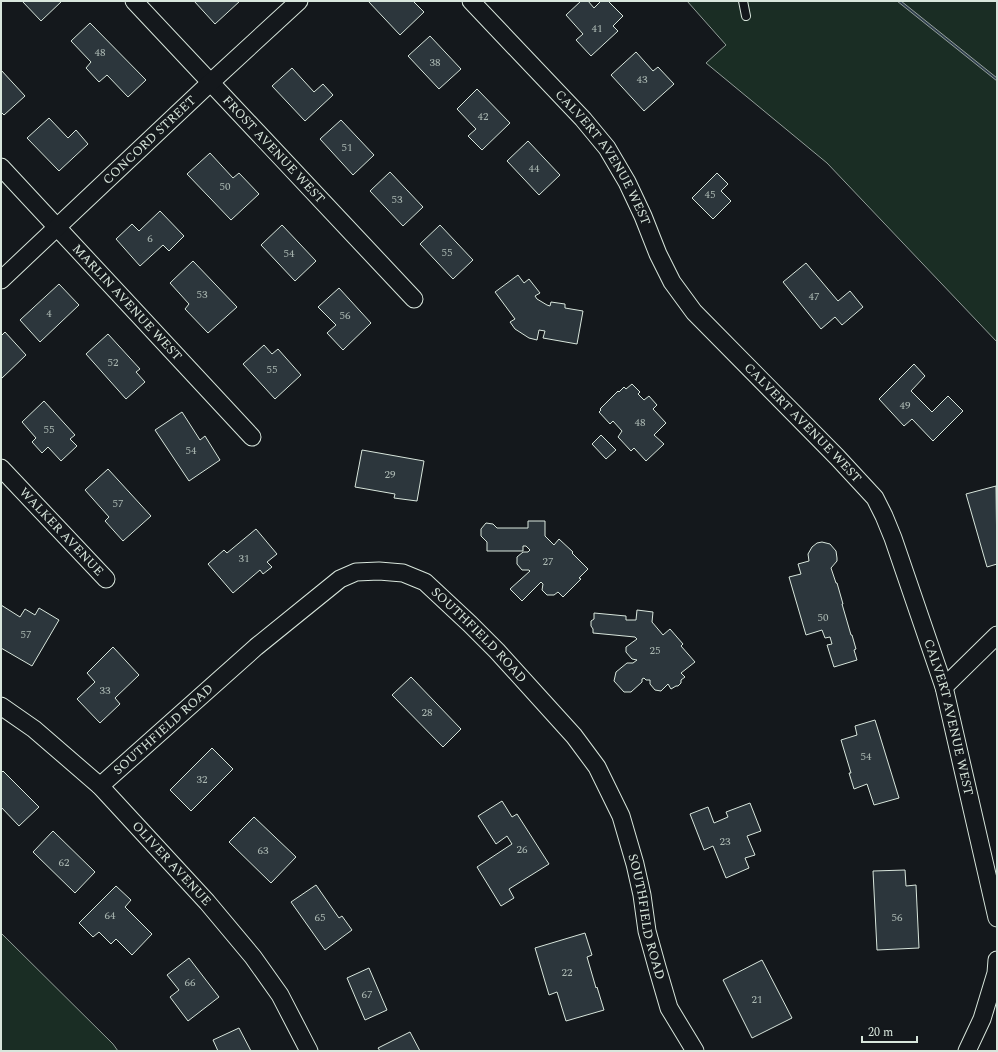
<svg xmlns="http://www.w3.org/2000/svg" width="998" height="1052" viewBox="0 0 998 1052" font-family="Spectral,serif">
	<rect width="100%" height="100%" fill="#14181c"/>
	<g fill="#1a2d24" stroke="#939e99">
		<path d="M 687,1 L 997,1 L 997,342 L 827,163 L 706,63 L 726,45 Z"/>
		<path d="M 1,933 L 113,1044 L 118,1051 L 1,1051 Z"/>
	</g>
	<path fill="#2f3f4d" stroke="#939e99" d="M 897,1 L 901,1 L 997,78 L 997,81 Z"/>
	<g fill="#2c363c" stroke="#d8e6dc">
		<path d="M 22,1 L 62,1 L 41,21 Z"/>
		<path d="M 194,1 L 240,1 L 215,24 Z"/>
		<path d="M 368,1 L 413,1 L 424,12 L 400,35 Z"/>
		<path d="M 581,1 L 588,1 L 594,8 L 601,1 L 608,1 L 623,16 L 613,26 L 618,31 L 591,56 L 576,40 L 583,34 L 566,15 Z"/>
		<path d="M 90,23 L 146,80 L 128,97 L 107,75 L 99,82 L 86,68 L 91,62 L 71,41 Z"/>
		<path d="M 430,36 L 461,69 L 439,89 L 408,56 Z"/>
		<path d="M 636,52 L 653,71 L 658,67 L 674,84 L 644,111 L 611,75 Z"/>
		<path d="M 292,68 L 314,92 L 323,84 L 333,95 L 305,121 L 272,86 Z"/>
		<path d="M 1,70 L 25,96 L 4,115 L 1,112 Z"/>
		<path d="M 477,89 L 510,123 L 482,150 L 468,136 L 476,129 L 457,109 Z"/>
		<path d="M 49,118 L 68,138 L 76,130 L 88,144 L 59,171 L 27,138 Z"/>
		<path d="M 341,120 L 374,155 L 353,175 L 320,139 Z"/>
		<path d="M 528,141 L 560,175 L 539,195 L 507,161 Z"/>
		<path d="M 210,153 L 233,178 L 239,173 L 259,194 L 231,220 L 187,174 Z"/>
		<path d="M 390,172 L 423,207 L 403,226 L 370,191 Z"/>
		<path d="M 717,173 L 728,184 L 721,191 L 731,201 L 713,219 L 692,198 Z"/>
		<path d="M 160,211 L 184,236 L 169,251 L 163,245 L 140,266 L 116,239 L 132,224 L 139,231 Z"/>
		<path d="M 282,225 L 316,261 L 295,281 L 261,245 Z"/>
		<path d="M 440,225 L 473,260 L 453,279 L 420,244 Z"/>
		<path d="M 193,261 L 237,307 L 208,333 L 185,309 L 189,304 L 170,283 Z"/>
		<path d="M 806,263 L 838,301 L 850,291 L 863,307 L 842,325 L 835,317 L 821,329 L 783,282 Z"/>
		<path d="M 518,275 L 524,283 L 529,279 L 540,293 L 535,296 L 537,299 L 547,305 L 550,306 L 551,302 L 565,304 L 565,308 L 583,311 L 577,344 L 543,338 L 545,331 L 539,330 L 537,340 L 529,338 L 515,329 L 510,322 L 515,319 L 495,292 Z"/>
		<path d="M 59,284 L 79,305 L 40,342 L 20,320 Z"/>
		<path d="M 339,288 L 371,323 L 343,350 L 327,333 L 336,325 L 318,307 Z"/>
		<path d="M 5,332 L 26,355 L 1,379 L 1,336 Z"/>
		<path d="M 108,334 L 140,369 L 136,372 L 145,382 L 126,399 L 86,354 Z"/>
		<path d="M 264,345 L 272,354 L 278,349 L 301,375 L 275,399 L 243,364 Z"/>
		<path d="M 914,364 L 925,376 L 911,391 L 932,412 L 948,396 L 963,411 L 933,441 L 912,419 L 904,426 L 879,399 Z"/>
		<path d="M 632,384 L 640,392 L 638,394 L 644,400 L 649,396 L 657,405 L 653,409 L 666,423 L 654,435 L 664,444 L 646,461 L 634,448 L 631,451 L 618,437 L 622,431 L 613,421 L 610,424 L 599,412 L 601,410 L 600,409 L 618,391 L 619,392 L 624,387 L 626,389 Z"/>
		<path d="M 44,401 L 75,435 L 70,439 L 77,446 L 61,461 L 48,447 L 42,453 L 32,442 L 36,438 L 22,422 Z"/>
		<path d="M 182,412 L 200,440 L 205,436 L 220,460 L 189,481 L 155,430 Z"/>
		<path d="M 601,435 L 616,450 L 606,459 L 592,444 Z"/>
		<path d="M 362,450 L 424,461 L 417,501 L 394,498 L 395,494 L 355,487 Z"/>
		<path d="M 108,469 L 151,516 L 123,541 L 105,521 L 109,517 L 85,490 Z"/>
		<path d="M 996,486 L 997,564 L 987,567 L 966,494 Z"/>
		<path d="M 528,521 L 545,521 L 545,536 L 554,545 L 559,539 L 573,552 L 572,553 L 588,569 L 579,578 L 581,579 L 563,597 L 558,592 L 554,595 L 547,595 L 542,590 L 543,584 L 541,582 L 522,601 L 510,589 L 530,571 L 529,570 L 522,570 L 517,564 L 517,557 L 523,552 L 528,552 L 530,550 L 526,546 L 523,546 L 523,551 L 487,551 L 487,542 L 481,536 L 481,529 L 486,523 L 493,524 L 497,528 L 528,528 Z"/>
		<path d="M 256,529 L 277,554 L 267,562 L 272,567 L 263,574 L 260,570 L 233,593 L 208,564 L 224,550 L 227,553 Z"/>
		<path d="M 822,542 L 830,544 L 836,551 L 837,558 L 837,561 L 831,568 L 836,583 L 837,583 L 843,604 L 842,604 L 851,635 L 852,635 L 856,649 L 854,650 L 857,660 L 834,667 L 827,645 L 832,644 L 830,637 L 825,638 L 822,630 L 806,635 L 789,577 L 801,574 L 798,564 L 809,561 L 808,554 L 812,547 L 817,543 Z"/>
		<path d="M 1,605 L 20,617 L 25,609 L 35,615 L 39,608 L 59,620 L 32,666 L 1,648 Z"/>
		<path d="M 637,610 L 653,612 L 652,622 L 663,635 L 670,629 L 683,644 L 681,646 L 695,662 L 681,673 L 685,677 L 681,680 L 681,683 L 678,686 L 676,686 L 671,689 L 668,684 L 661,691 L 655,690 L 650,684 L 650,680 L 646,680 L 644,678 L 642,679 L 642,682 L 631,692 L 624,692 L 614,681 L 616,672 L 627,663 L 633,663 L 637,660 L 632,659 L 626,652 L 626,647 L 637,639 L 635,637 L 593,633 L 593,629 L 591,626 L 591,621 L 594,619 L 594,613 L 626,616 L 626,620 L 636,620 Z"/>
		<path d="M 113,647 L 139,675 L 115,698 L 120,704 L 100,723 L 77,699 L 95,682 L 87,673 Z"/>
		<path d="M 411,677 L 461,729 L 443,747 L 392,695 Z"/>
		<path d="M 875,720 L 899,798 L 874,805 L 867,784 L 854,789 L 849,773 L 851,773 L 841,740 L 857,735 L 855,726 Z"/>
		<path d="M 212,748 L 233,769 L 191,811 L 170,790 Z"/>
		<path d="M 3,771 L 39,807 L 19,826 L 1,807 L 1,773 Z"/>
		<path d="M 502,801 L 512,817 L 517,814 L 549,864 L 509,889 L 514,898 L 501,906 L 477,867 L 512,844 L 507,836 L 496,844 L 478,816 Z"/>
		<path d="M 750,803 L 761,831 L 747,836 L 755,855 L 745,858 L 749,868 L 726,878 L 713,846 L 704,850 L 690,814 L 708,807 L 714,823 L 728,817 L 726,812 Z"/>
		<path d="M 254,817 L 296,857 L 271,883 L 229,842 Z"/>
		<path d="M 53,831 L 95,872 L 75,893 L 33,852 Z"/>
		<path d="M 905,870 L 906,886 L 916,885 L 919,948 L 877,950 L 873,871 Z"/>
		<path d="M 316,885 L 339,918 L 342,916 L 352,930 L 325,950 L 291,902 Z"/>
		<path d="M 116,886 L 131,900 L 125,907 L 152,934 L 132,955 L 116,939 L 111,944 L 99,932 L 93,937 L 79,923 Z"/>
		<path d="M 585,933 L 592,955 L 587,957 L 596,988 L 597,987 L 604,1010 L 566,1021 L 557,992 L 549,995 L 535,948 Z"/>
		<path d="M 189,958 L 219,997 L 188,1021 L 170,997 L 179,990 L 167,975 Z"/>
		<path d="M 762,960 L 792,1018 L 752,1038 L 723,980 Z"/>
		<path d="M 369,968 L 387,1010 L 365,1020 L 347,978 Z"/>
		<path d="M 239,1028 L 251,1051 L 218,1051 L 213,1040 Z"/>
		<path d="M 410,1032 L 420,1051 L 380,1051 L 378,1048 Z"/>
	</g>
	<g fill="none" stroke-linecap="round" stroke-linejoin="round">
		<defs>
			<path id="service" d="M 743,1 L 746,16"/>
			<g id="minor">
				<path id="s1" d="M 134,1 L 414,299"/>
				<path id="s2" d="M 471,1 L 583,119 L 607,148 L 627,182 L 643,216 L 658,254 L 672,282 L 694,312 L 837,457 L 875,498 L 884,516 L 893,538 L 944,687 L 997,918"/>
				<path id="s3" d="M 1,167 L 252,437"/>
				<path id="s4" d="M 1,280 L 211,82 L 299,1"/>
				<path id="s5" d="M 1,468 L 106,579"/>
				<path d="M 944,687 L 997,635"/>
				<path id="s6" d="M 1,706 L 34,729 L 100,786 L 207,902 L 253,957 L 280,995 L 309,1051"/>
				<path id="s7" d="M 100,786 L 256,647 L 340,579 L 356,572 L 379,571 L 403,573 L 425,582 L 470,624 L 497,651 L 574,736 L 597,767 L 621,816 L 635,864 L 642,895 L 647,931 L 657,967 L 669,1008 L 695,1051"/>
				<path d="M 967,1051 L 982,1019 L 996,973 L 997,960"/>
			</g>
		</defs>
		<use href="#service" stroke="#d8e6dc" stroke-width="10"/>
		<use href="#minor" stroke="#d8e6dc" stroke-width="19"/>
		<use href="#service" stroke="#14181c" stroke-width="8"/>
		<use href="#minor" stroke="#14181c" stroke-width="17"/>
	</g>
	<g text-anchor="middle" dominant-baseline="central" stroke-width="3" stroke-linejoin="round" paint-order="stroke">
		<g font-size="11" fill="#adbab4">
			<text x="597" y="28">41</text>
			<text x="100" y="52">48</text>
			<text x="435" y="62">38</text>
			<text x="642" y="79">43</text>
			<text x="483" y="116">42</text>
			<text x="347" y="147">51</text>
			<text x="534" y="168">44</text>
			<text x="225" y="186">50</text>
			<text x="710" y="194">45</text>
			<text x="397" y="199">53</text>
			<text x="150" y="238">6</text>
			<text x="447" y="252">55</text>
			<text x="289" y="253">54</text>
			<text x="202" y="294">53</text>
			<text x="814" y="296">47</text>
			<text x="49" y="313">4</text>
			<text x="345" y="315">56</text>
			<text x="113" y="362">52</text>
			<text x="272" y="369">55</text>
			<text x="905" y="405">49</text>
			<text x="640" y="422">48</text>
			<text x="49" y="429">55</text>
			<text x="191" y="450">54</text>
			<text x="390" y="474">29</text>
			<text x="118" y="503">57</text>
			<text x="244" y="558">31</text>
			<text x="548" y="561">27</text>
			<text x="823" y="617">50</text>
			<text x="26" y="634">57</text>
			<text x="655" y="650">25</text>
			<text x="105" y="690">33</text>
			<text x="427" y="712">28</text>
			<text x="866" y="756">54</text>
			<text x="202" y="779">32</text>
			<text x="725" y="841">23</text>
			<text x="522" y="849">26</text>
			<text x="263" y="850">63</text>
			<text x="64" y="862">62</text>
			<text x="110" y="915">64</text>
			<text x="320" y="917">65</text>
			<text x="897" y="917">56</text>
			<text x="567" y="972">22</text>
			<text x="190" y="982">66</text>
			<text x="367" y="994">67</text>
			<text x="757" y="999">21</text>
		</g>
		<g font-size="13" fill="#d8e6dc" stroke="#14181c">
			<text stroke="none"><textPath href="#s4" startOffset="204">CONCORD STREET</textPath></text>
			<text stroke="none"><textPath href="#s1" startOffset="204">FROST AVENUE WEST</textPath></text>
			<text stroke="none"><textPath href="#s2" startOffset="206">CALVERT AVENUE WEST</textPath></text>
			<text stroke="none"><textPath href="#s3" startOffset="185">MARLIN AVENUE WEST</textPath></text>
			<text stroke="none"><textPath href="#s2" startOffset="542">CALVERT AVENUE WEST</textPath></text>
			<text stroke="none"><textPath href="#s5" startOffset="88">WALKER AVENUE</textPath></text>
			<text stroke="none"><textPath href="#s7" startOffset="481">SOUTHFIELD ROAD</textPath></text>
			<text stroke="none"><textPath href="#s2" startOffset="878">CALVERT AVENUE WEST</textPath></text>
			<text stroke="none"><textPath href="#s7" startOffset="85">SOUTHFIELD ROAD</textPath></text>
			<text stroke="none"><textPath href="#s6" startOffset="233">OLIVER AVENUE</textPath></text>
			<text stroke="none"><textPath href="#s7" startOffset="817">SOUTHFIELD ROAD</textPath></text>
		</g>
	</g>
	<rect width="998" height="1052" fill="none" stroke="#d8e6dc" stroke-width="4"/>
	<path d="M862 1036v6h55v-6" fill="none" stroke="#d8e6dc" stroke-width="2"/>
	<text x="868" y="1036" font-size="12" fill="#d8e6dc" stroke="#14181c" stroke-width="3" paint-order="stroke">20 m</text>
</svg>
